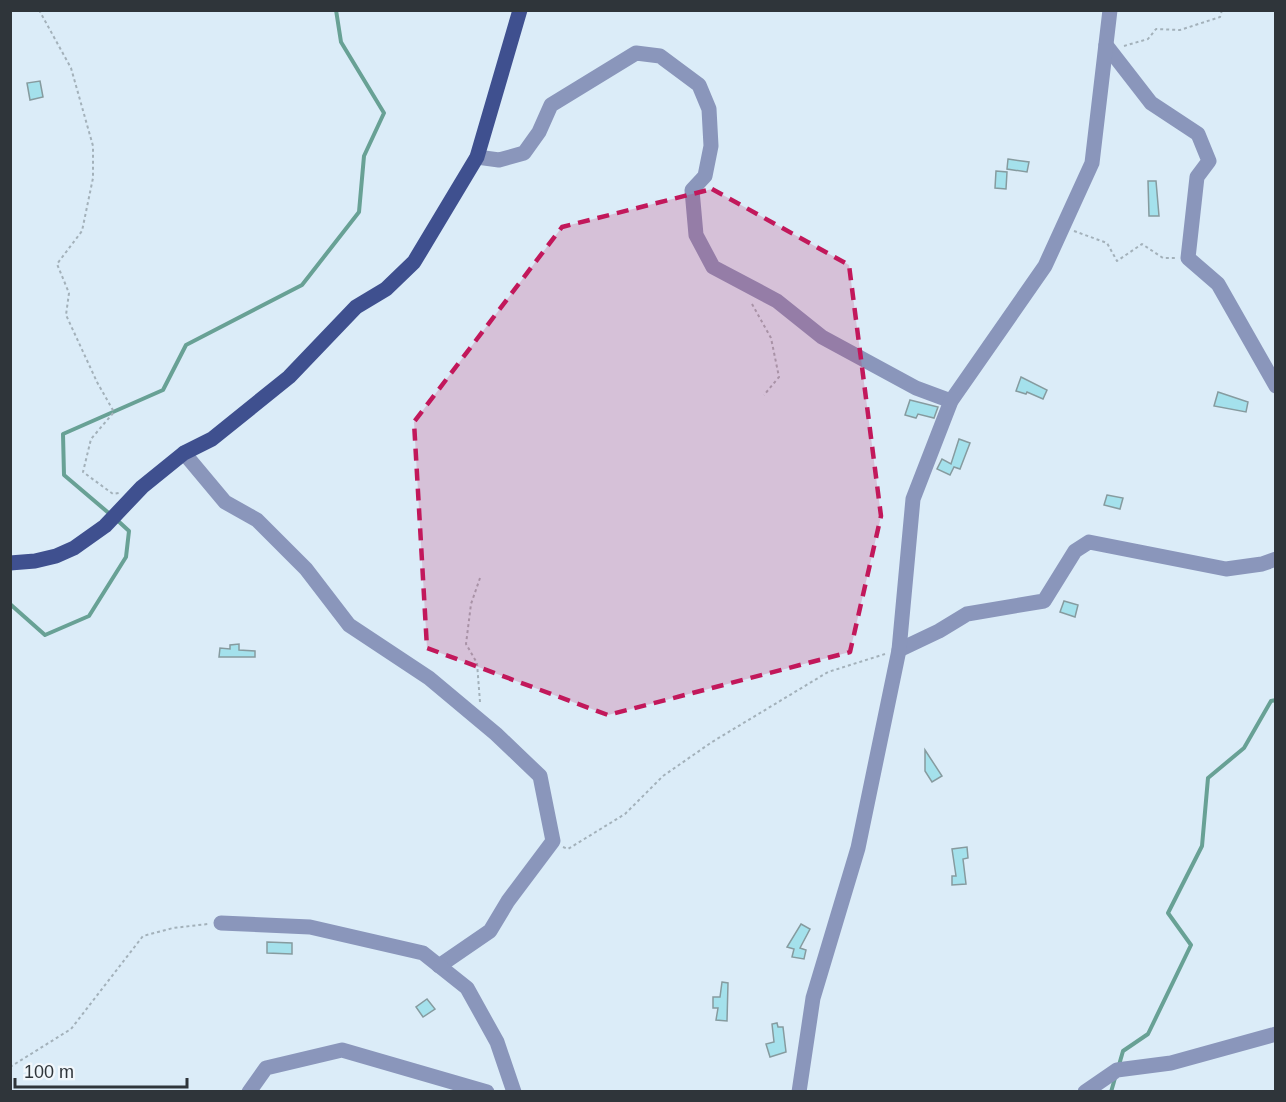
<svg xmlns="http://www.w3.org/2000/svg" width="1286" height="1102" viewBox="0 0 1286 1102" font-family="Arial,sans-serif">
	<rect width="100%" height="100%" fill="#dbecf8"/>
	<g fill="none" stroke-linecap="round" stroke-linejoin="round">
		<g stroke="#68a195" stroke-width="4">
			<path d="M 111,515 L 64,475 L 63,434 L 163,390 L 186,345 L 302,285 L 359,212 L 364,156 L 384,113 L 341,42 L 336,10"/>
			<path d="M 10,604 L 45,635 L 89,616 L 126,557 L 129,531 L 117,520"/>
			<path d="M 1119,1065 L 1123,1051 L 1148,1034 L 1191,945 L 1168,913 L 1202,846 L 1208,778 L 1244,748 L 1271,701 L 1276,700"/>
			<path d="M 1111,1092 L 1115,1078"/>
		</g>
	</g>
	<g fill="#a4e1ec" stroke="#869b9f" stroke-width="1.5">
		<path d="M 40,81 L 43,97 L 30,100 L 27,83 Z"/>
		<path d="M 1008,159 L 1029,162 L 1027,172 L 1007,169 Z"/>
		<path d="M 996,171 L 1007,172 L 1006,189 L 995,188 Z"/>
		<path d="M 1148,181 L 1156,181 L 1159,216 L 1149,216 Z"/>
		<path d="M 1021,377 L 1047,390 L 1043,399 L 1027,392 L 1026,394 L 1016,391 Z"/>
		<path d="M 1218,392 L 1248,402 L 1246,412 L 1214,406 Z"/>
		<path d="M 910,400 L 938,407 L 934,418 L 918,414 L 916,418 L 905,415 Z"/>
		<path d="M 959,439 L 970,443 L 960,469 L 954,467 L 950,475 L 937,469 L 942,459 L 951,464 Z"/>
		<path d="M 1107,495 L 1123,498 L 1120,509 L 1104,505 Z"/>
		<path d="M 1064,601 L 1078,605 L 1075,617 L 1060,612 Z"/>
		<path d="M 239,644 L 239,650 L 255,651 L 255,657 L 219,657 L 220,648 L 230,649 L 230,645 Z"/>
		<path d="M 925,750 L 942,776 L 932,782 L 925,771 Z"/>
		<path d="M 967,847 L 968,858 L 963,859 L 966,884 L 952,885 L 952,876 L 956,876 L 952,849 Z"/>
		<path d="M 801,924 L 810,929 L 800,948 L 806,950 L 804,959 L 792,957 L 794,949 L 787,947 Z"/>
		<path d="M 267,942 L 292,943 L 292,954 L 267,953 Z"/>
		<path d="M 722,982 L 728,983 L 727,1021 L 716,1020 L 718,1008 L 713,1008 L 713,997 L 720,997 Z"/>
		<path d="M 427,999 L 435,1009 L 423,1017 L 416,1007 Z"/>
		<path d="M 777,1023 L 778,1027 L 783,1027 L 786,1052 L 770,1057 L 766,1044 L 774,1042 L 772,1024 Z"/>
	</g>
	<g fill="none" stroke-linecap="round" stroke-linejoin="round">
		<g stroke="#a3b1ba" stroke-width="2" stroke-dasharray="3 3" stroke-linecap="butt">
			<path d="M 39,10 L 71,68 L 93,146 L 93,178 L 82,231 L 57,264 L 69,293 L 66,315 L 97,382 L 114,412 L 91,439 L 83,472 L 113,494 L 119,493"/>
			<path d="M 1124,46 L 1148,39 L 1156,29 L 1180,30 L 1220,17 L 1222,10"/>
			<path d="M 1074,231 L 1107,243 L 1117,261 L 1142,244 L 1163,258 L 1176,258"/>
			<path d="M 752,304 L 771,338 L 779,377 L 764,395"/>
			<path d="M 480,702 L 477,663 L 466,644 L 471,604 L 480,578"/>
			<path d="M 563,847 L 568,849 L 625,814 L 663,776 L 712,742 L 828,672 L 885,654"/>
			<path d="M 10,1067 L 71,1029 L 143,936 L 173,928 L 208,924"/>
		</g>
		<g stroke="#8a96bb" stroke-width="15">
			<path d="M 1106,45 L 1151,103 L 1198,134 L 1209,161 L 1197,177 L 1188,258 L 1218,284 L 1276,386"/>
			<path d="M 477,157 L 499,160 L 524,153 L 539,132 L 551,105 L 636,53 L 660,56 L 699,85 L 709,109 L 711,146 L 705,176 L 692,190 L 696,235 L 713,267 L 777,301 L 822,337 L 916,388 L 951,401"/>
			<path d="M 184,453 L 225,502 L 257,520 L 306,569 L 349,625 L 429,678 L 496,734 L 540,776 L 553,841 L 508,901 L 490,931 L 439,966"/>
			<path d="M 899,650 L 939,631 L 967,614 L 1044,601 L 1075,551 L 1089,542 L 1226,569 L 1262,564 L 1276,559"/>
			<path d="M 221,923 L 310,927 L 423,953 L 467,988 L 497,1042 L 514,1092"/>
			<path d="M 249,1092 L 266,1068 L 342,1050 L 487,1092"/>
			<path d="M 799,1092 L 813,998 L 858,848 L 899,650 L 913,499 L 951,401 L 1045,266 L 1092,163 L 1110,10"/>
			<path d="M 1085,1092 L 1117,1070 L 1171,1063 L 1276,1034"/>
		</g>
		<path stroke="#3f508f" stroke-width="15" d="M 10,563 L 35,561 L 56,556 L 74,548 L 105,526 L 142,487 L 184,453 L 212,439 L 289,377 L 356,307 L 386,289 L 414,262 L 477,157 L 520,10"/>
	</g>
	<path fill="#c2185b" fill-opacity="0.2" stroke="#c2185b" stroke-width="4.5" stroke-dasharray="12 8" stroke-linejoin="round" d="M 712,189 L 849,265 L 881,516 L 850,652 L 608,715 L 427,648 L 414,422 L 562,227 Z"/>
	<rect width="1286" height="1102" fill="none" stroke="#2f353a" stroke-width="24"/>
	<path d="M15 1078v9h172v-9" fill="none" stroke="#2f353a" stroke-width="3"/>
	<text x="24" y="1078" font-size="18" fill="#2f353a" stroke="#f1f7fc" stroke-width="4.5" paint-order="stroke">100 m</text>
</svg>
